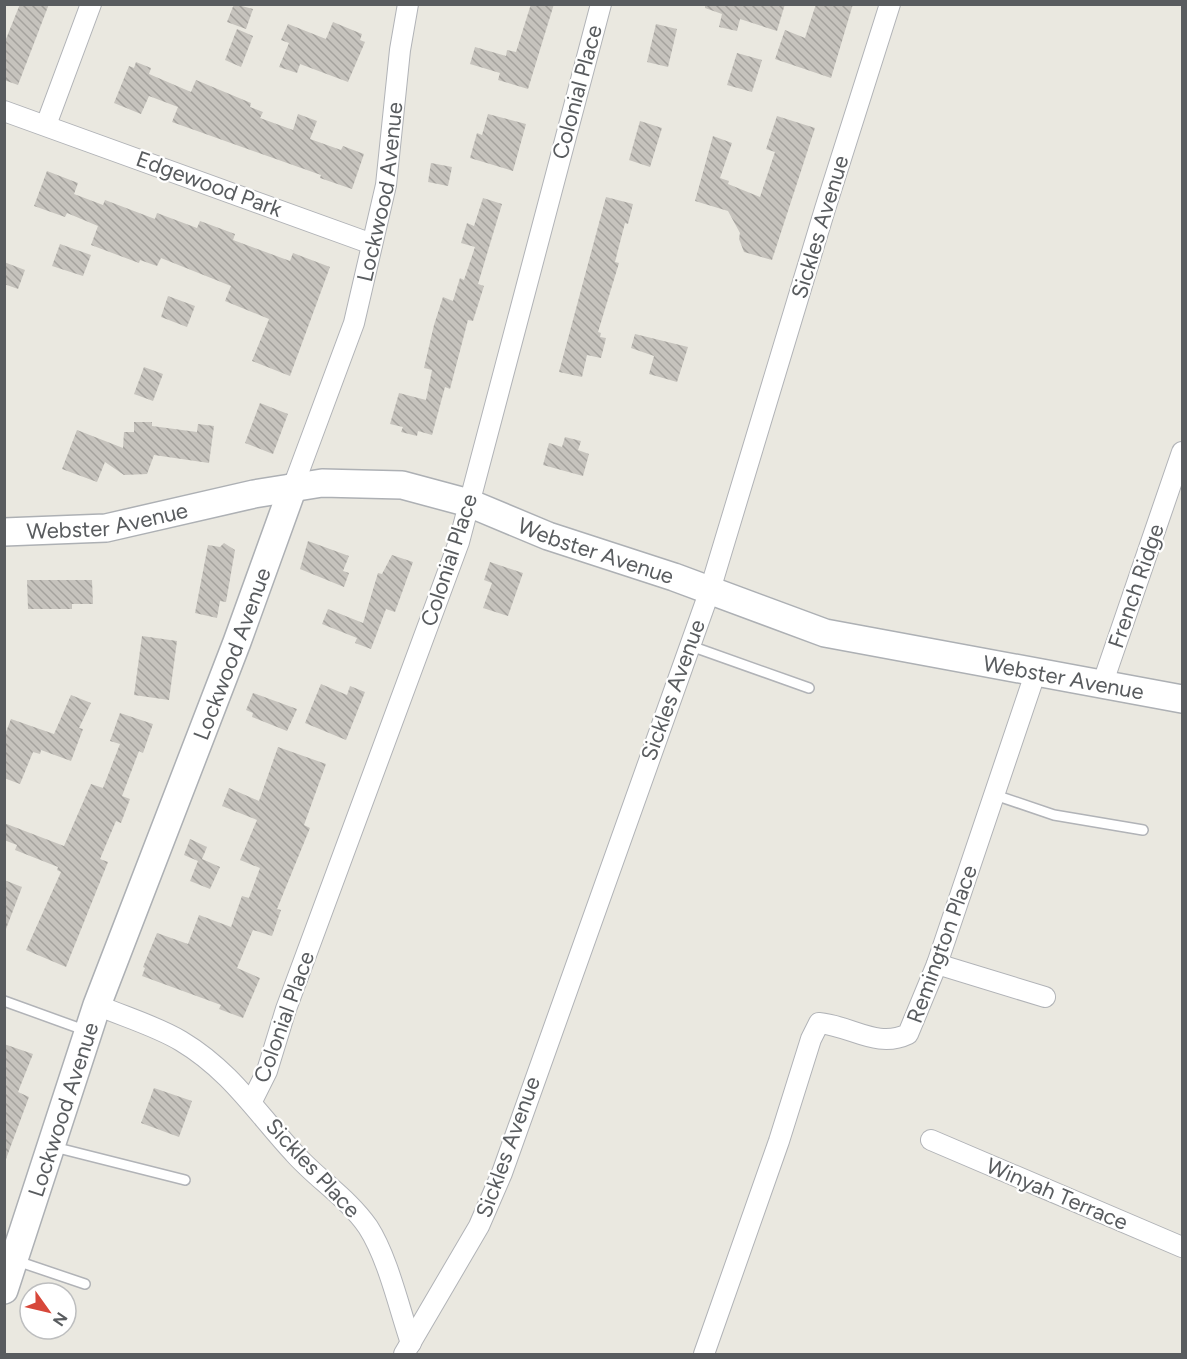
<svg xmlns="http://www.w3.org/2000/svg" width="1187" height="1359" viewBox="0 0 1187 1359" font-family="Figtree,sans-serif">
	<defs>
		<pattern id="building-back-hatch" width="6" height="6" patternUnits="userSpaceOnUse" patternTransform="scale(1.5)"><rect width="6" height="6" fill="#c6c3bd"/><path d="M-1 5l2 2M0 0l6 6M5-1l2 2" fill="none" stroke="#a4a29d"/></pattern>
	</defs>
	<rect width="100%" height="100%" fill="#eae8e0"/>
	<g fill="url(#building-back-hatch)">
		<path d="M 20,4 L 49,4 L 18,85 L 4,80 L 4,44 Z"/>
		<path d="M 234,4 L 253,9 L 246,29 L 227,22 Z"/>
		<path d="M 531,4 L 554,4 L 528,89 L 498,80 L 500,73 L 470,64 L 475,47 L 506,56 L 507,50 L 516,52 Z"/>
		<path d="M 705,4 L 785,4 L 777,31 L 740,19 L 737,31 L 719,27 L 722,14 L 705,8 Z"/>
		<path d="M 816,4 L 853,4 L 831,78 L 775,59 L 785,30 L 805,38 Z"/>
		<path d="M 333,22 L 362,34 L 360,40 L 365,42 L 348,82 L 300,64 L 297,73 L 279,67 L 289,43 L 281,40 L 288,24 L 326,39 Z"/>
		<path d="M 656,24 L 677,29 L 668,67 L 647,62 Z"/>
		<path d="M 237,29 L 253,36 L 241,67 L 225,60 Z"/>
		<path d="M 737,53 L 762,60 L 752,92 L 727,85 Z"/>
		<path d="M 136,62 L 151,68 L 149,74 L 191,92 L 196,80 L 251,103 L 250,107 L 263,112 L 260,118 L 293,130 L 298,114 L 317,121 L 310,139 L 341,150 L 343,146 L 364,154 L 352,189 L 320,178 L 321,175 L 172,122 L 178,107 L 149,96 L 141,114 L 114,103 L 129,66 L 134,68 Z"/>
		<path d="M 488,114 L 526,124 L 513,171 L 470,158 L 477,133 L 482,135 Z"/>
		<path d="M 777,116 L 815,128 L 772,260 L 744,252 L 739,239 L 740,233 L 728,211 L 695,201 L 713,136 L 732,143 L 720,178 L 729,181 L 728,184 L 760,197 L 775,152 L 766,149 Z"/>
		<path d="M 640,121 L 662,128 L 650,167 L 629,160 Z"/>
		<path d="M 431,163 L 452,167 L 448,186 L 428,182 Z"/>
		<path d="M 47,171 L 78,183 L 74,194 L 103,205 L 105,200 L 155,219 L 157,213 L 197,228 L 200,221 L 235,234 L 233,240 L 290,261 L 293,253 L 330,267 L 290,376 L 252,361 L 269,319 L 225,301 L 231,286 L 161,258 L 157,266 L 140,260 L 139,263 L 91,245 L 98,226 L 67,213 L 65,217 L 34,206 Z"/>
		<path d="M 606,197 L 633,204 L 628,224 L 625,223 L 615,262 L 619,263 L 598,332 L 601,333 L 600,337 L 606,338 L 601,358 L 587,355 L 582,377 L 559,372 Z"/>
		<path d="M 483,198 L 502,204 L 478,284 L 484,286 L 473,321 L 468,320 L 450,389 L 445,387 L 432,435 L 418,431 L 417,436 L 401,432 L 403,427 L 390,424 L 399,393 L 426,400 L 432,370 L 424,368 L 434,325 L 443,297 L 453,301 L 460,278 L 464,280 L 475,247 L 461,243 L 467,223 L 474,226 Z"/>
		<path d="M 60,244 L 91,255 L 83,276 L 52,266 Z"/>
		<path d="M 4,262 L 25,270 L 18,289 L 4,284 Z"/>
		<path d="M 168,296 L 195,306 L 187,327 L 161,317 Z"/>
		<path d="M 635,334 L 688,347 L 677,382 L 649,374 L 654,356 L 631,348 Z"/>
		<path d="M 144,367 L 163,374 L 153,401 L 134,394 Z"/>
		<path d="M 260,403 L 288,414 L 273,454 L 245,443 Z"/>
		<path d="M 134,422 L 152,422 L 152,426 L 197,432 L 198,424 L 214,426 L 209,463 L 154,455 L 147,474 L 124,475 L 105,462 L 97,482 L 62,469 L 77,430 L 123,448 L 124,432 L 134,432 Z"/>
		<path d="M 565,437 L 581,441 L 578,450 L 589,454 L 583,476 L 543,465 L 549,443 L 562,447 Z"/>
		<path d="M 308,541 L 349,556 L 343,571 L 349,573 L 344,587 L 300,569 Z"/>
		<path d="M 224,543 L 235,550 L 226,602 L 220,601 L 217,618 L 195,613 L 208,545 L 220,547 Z"/>
		<path d="M 392,555 L 413,562 L 395,612 L 386,609 L 371,649 L 355,643 L 357,638 L 322,624 L 328,609 L 363,623 L 378,573 L 382,574 Z"/>
		<path d="M 490,562 L 523,573 L 508,616 L 483,608 L 492,583 L 484,580 Z"/>
		<path d="M 27,580 L 92,580 L 93,604 L 72,604 L 72,609 L 28,609 Z"/>
		<path d="M 142,636 L 177,641 L 169,700 L 134,695 Z"/>
		<path d="M 321,684 L 347,695 L 350,686 L 365,692 L 346,740 L 305,723 Z"/>
		<path d="M 253,693 L 297,709 L 287,731 L 252,717 L 253,713 L 246,710 Z"/>
		<path d="M 71,695 L 91,703 L 79,728 L 83,729 L 71,761 L 41,750 L 40,754 L 33,752 L 20,784 L 4,778 L 4,737 L 11,719 L 54,734 Z"/>
		<path d="M 120,713 L 153,724 L 143,753 L 139,751 L 122,796 L 130,799 L 121,823 L 116,821 L 100,859 L 108,862 L 66,967 L 26,950 L 61,872 L 57,870 L 58,867 L 15,850 L 17,845 L 4,840 L 4,823 L 64,846 L 91,784 L 103,788 L 120,744 L 110,741 Z"/>
		<path d="M 278,747 L 326,764 L 304,825 L 310,828 L 277,909 L 281,910 L 272,936 L 253,930 L 237,968 L 260,978 L 243,1018 L 219,1009 L 221,1005 L 142,976 L 145,968 L 143,967 L 157,933 L 188,944 L 199,915 L 231,927 L 242,896 L 249,898 L 260,868 L 240,860 L 257,820 L 222,806 L 229,788 L 259,801 Z"/>
		<path d="M 190,839 L 207,847 L 202,859 L 220,867 L 210,889 L 190,881 L 198,861 L 184,855 Z"/>
		<path d="M 4,880 L 22,887 L 6,929 L 4,928 Z"/>
		<path d="M 4,1044 L 33,1054 L 18,1092 L 29,1097 L 6,1159 Z"/>
		<path d="M 154,1088 L 192,1101 L 179,1137 L 141,1123 Z"/>
	</g>
	<g fill="none" stroke-linecap="round" stroke-linejoin="round">
		<defs>
			<g id="lane">
				<path d="M 688,645 L 809,688"/>
				<path d="M 995,795 L 1054,815 L 1143,830"/>
				<path d="M 4,1001 L 87,1031"/>
				<path d="M 54,1147 L 185,1180"/>
				<path d="M 17,1261 L 85,1284"/>
			</g>
			<g id="street">
				<path d="M 4,111 L 372,244"/>
				<path d="M 46,125 L 91,4"/>
				<path id="s1" d="M 293,487 L 354,323 L 386,185 L 400,50 L 408,4"/>
				<path d="M 1102,685 L 1182,452"/>
				<path d="M 937,964 L 1045,997"/>
				<path d="M 97,1005 C 125,1017 156,1026 181,1041 C 231,1071 256,1112 294,1153 C 317,1179 348,1198 368,1227 C 388,1258 399,1308 411,1343"/>
				<path d="M 252,1101 L 267,1071 L 286,1009 L 459,542 L 601,4"/>
				<path d="M 931,1140 L 1182,1247"/>
				<path d="M 404,1354 L 479,1226 L 502,1173 L 710,590 L 825,209 L 890,4"/>
				<path d="M 704,1354 L 779,1141 L 811,1039 L 819,1023 C 852,1026 877,1049 908,1034 L 937,964 L 1036,671"/>
			</g>
			<g id="secondary">
				<path id="s2" d="M 4,532 L 106,528 L 254,494 L 322,483 L 402,485 L 469,503 L 548,536 L 674,577 L 825,633 L 1182,699"/>
				<path id="s3" d="M 4,1290 L 97,1005 L 237,642 L 293,487"/>
			</g>
		</defs>
		<use href="#lane" stroke="#b1b3b7" stroke-width="12"/>
		<use href="#street" stroke="#b1b3b7" stroke-width="22"/>
		<use href="#secondary" stroke="#adb0b4" stroke-width="30"/>
		<use href="#lane" stroke="#fff" stroke-width="9"/>
		<use href="#street" stroke="#fff" stroke-width="20"/>
		<use href="#secondary" stroke="#fff" stroke-width="27"/>
	</g>
	<g text-anchor="middle" dominant-baseline="central" stroke-width="4.5" stroke-linejoin="round" paint-order="stroke">
		<g font-size="22" fill="#595c5f" stroke="#fff">
			<text transform="translate(577 92) rotate(-75)">Colonial Place</text>
			<text transform="translate(209 184) rotate(20)">Edgewood Park</text>
			<text stroke="none"><textPath href="#s1" startOffset="309">Lockwood Avenue</textPath></text>
			<text transform="translate(820 227) rotate(-73)">Sickles Avenue</text>
			<text stroke="none"><textPath href="#s2" startOffset="104">Webster Avenue</textPath></text>
			<text stroke="none"><textPath href="#s2" startOffset="608">Webster Avenue</textPath></text>
			<text transform="translate(449 560) rotate(-72)">Colonial Place</text>
			<text transform="translate(1136 586) rotate(-71)">French Ridge</text>
			<text stroke="none"><textPath href="#s3" startOffset="676">Lockwood Avenue</textPath></text>
			<text stroke="none"><textPath href="#s2" startOffset="1094">Webster Avenue</textPath></text>
			<text transform="translate(673 690) rotate(-70)">Sickles Avenue</text>
			<text transform="translate(942 944) rotate(-70)">Remington Place</text>
			<text transform="translate(284 1017) rotate(-70)">Colonial Place</text>
			<text stroke="none"><textPath href="#s3" startOffset="190">Lockwood Avenue</textPath></text>
			<text transform="translate(508 1147) rotate(-70)">Sickles Avenue</text>
			<text transform="translate(313 1168) rotate(47)">Sickles Place</text>
			<text transform="translate(1057 1194) rotate(23)">Winyah Terrace</text>
		</g>
	</g>
	<rect width="1187" height="1359" fill="none" stroke="#595c5f" stroke-width="12"/>
	<g transform="translate(48 1311) rotate(124)"><circle r="28" fill="#ffffff" stroke="#bdbebf" stroke-width="1.5"/>
	<path d="M0-4.5L10 22L0 15L-10 22Z" fill="#d7473a"/>
	<text y="-9" font-size="16" font-weight="bold" text-anchor="middle" fill="#595c5f">N</text>
	</g>
</svg>
